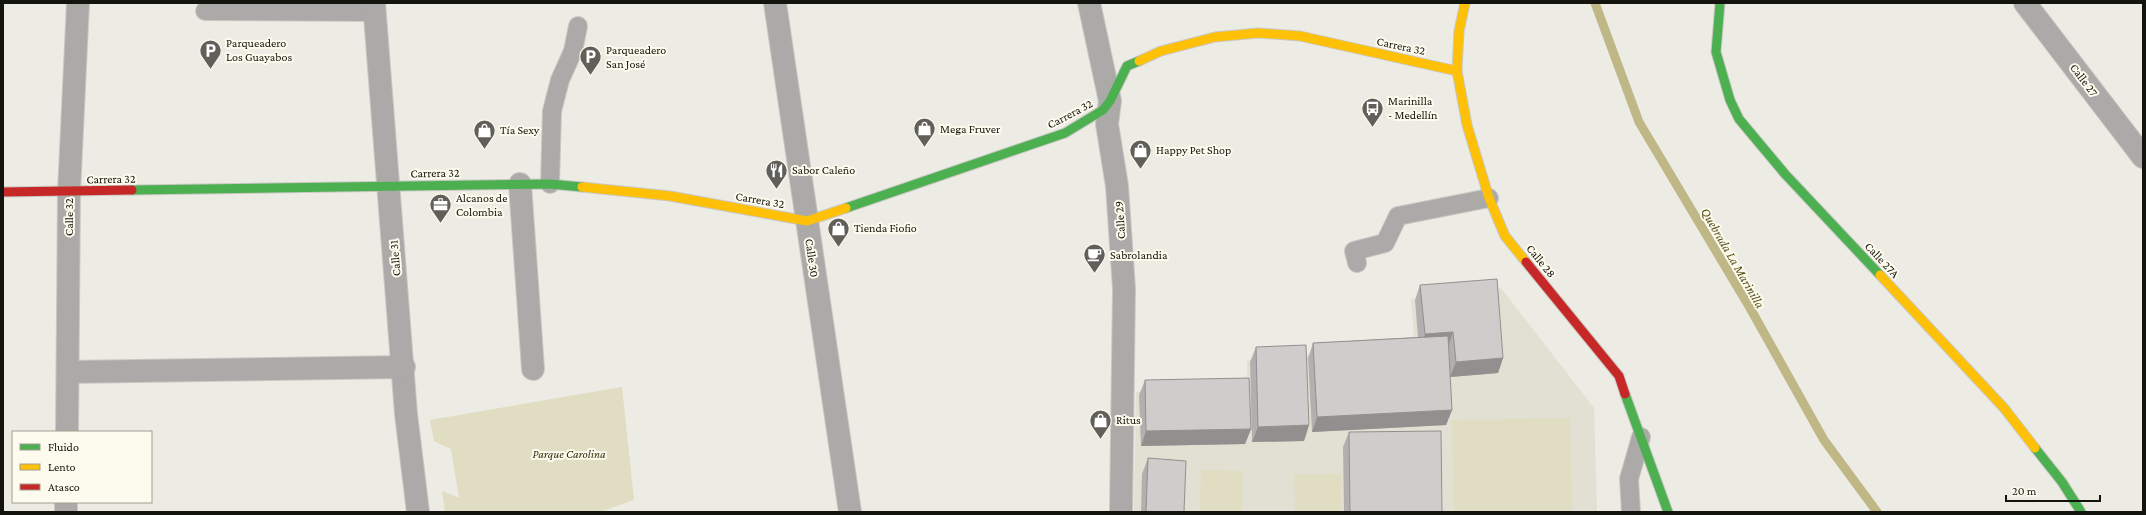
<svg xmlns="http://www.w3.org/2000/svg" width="2146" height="515" viewBox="0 0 2146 515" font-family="'Crimson Pro',serif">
	<rect width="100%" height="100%" fill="#ecebe4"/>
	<path fill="#e2e0d2" d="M 1501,288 L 1594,408 L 1597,512 L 1134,512 L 1136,392 L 1247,387 L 1247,360 L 1415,348 L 1411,299 Z"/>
	<g fill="#e0ddc2">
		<path d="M 622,387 L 634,500 L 600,512 L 445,512 L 442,491 L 459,498 L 451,449 L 434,441 L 430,420 Z"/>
		<path d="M 1570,418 L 1572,512 L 1454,512 L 1452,420 Z"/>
		<path d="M 1201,470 L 1243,471 L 1242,512 L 1200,512 Z"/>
		<path d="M 1294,474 L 1341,474 L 1341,512 L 1295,512 Z"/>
	</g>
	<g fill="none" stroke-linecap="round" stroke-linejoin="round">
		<path stroke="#bfb886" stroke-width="9" d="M 1595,3 L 1639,122 L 1750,308 L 1824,440 L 1877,512"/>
		<defs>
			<g id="lane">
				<path d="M 205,11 L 376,12"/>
				<path d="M 550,184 L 552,111 L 560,80 L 573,51 L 578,26"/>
				<path d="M 1357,263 L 1354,251 L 1385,243 L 1398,216 L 1489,198"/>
				<path d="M 1631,512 L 1629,479 L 1641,437"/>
			</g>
			<g id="street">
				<path d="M 374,3 L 406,414 L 418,512"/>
				<path d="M 775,3 L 850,512"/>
				<path d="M 1089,3 L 1110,101 L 1107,124 L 1117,186 L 1124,289 L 1121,512"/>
				<path d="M 2025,3 L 2143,157"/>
				<path d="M 520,184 L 533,369"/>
				<path d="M 68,372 L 404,367"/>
				<path d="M 67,432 L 69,192 L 78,3"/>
				<path d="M 66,512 L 66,502"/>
			</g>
			<g id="fast">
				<path d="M 1720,3 L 1716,52 L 1730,100 L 1739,119 L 1785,174 L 1880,275"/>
				<path d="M 132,190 L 550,184 L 582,187"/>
				<path d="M 846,208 L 1065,133 L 1103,110 L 1110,101 L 1127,66 L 1139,61"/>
				<path d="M 1625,394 L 1668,512"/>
				<path d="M 2035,448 L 2062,482 L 2081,512"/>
			</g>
			<g id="slow">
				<path d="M 1465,3 L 1459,31 L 1457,71 L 1467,125 L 1489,198 L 1505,236 L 1526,262"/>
				<path d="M 1139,61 L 1161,51 L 1215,37 L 1258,33 L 1300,36 L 1457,71"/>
				<path d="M 582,187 L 670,196 L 807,221 L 846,208"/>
				<path d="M 1880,275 L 2004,408 L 2035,448"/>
			</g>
			<g id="jam">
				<path d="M 3,192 L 132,190"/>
				<path d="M 1526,262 L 1619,376 L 1625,394"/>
			</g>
		</defs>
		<use href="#lane" stroke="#c9c8c3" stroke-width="20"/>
		<use href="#street" stroke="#c9c8c3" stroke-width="24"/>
		<use href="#fast" stroke="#c9c8c3" stroke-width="11"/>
		<use href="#slow" stroke="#c9c8c3" stroke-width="11"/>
		<use href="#jam" stroke="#c9c8c3" stroke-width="11"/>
		<use href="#lane" stroke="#abaaa8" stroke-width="18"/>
		<use href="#street" stroke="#abaaa8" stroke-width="22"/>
		<use href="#fast" stroke="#4caf50" stroke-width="9"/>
		<use href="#slow" stroke="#ffc107" stroke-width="9"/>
		<use href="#jam" stroke="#c62828" stroke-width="9"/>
	</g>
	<g fill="#b2b0af">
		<path d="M 1420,285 L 1503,358 L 1498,373 L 1450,377 L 1449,365 L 1452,410 L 1446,425 L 1312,432 L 1308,358 L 1313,343 L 1418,337 L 1415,300 Z"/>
		<path d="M 1256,347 L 1309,425 L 1304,441 L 1252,442 L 1250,362 Z"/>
		<path d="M 1145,380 L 1251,429 L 1245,444 L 1141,446 L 1139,395 Z"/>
		<path d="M 1349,432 L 1442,512 L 1344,512 L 1343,447 Z"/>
		<path d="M 1148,458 L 1184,512 L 1141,512 L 1142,474 Z"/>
	</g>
	<g fill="#91908e">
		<path d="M 1453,332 L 1448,347 L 1419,350 L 1425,334 Z"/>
		<path d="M 1503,358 L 1498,373 L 1450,377 L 1456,362 Z"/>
		<path d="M 1452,410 L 1446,425 L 1312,432 L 1317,417 Z"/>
		<path d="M 1309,425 L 1304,441 L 1252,442 L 1258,427 Z"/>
		<path d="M 1251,429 L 1245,444 L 1141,446 L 1146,431 Z"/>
	</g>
	<g fill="#cfcdcb" stroke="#91908e">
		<path d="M 1497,279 L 1503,358 L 1456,362 L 1453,332 L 1425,334 L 1420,285 Z"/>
		<path d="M 1448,336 L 1452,410 L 1317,417 L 1313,343 Z"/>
		<path d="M 1306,345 L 1309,425 L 1258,427 L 1256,347 Z"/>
		<path d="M 1249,378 L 1251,429 L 1146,431 L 1145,380 Z"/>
		<path d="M 1441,431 L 1442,512 L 1350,512 L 1349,432 Z"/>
		<path d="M 1148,458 L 1186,461 L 1184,512 L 1146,512 Z"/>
	</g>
	<defs>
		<symbol id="parking-pin" viewBox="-11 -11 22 30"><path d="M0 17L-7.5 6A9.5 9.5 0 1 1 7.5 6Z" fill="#605f5a" stroke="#fdfbed"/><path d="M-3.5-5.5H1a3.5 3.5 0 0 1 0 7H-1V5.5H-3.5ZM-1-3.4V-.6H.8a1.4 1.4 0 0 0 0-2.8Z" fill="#fff"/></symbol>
		<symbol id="bus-pin" viewBox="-11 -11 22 30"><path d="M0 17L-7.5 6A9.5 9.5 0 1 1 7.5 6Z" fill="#605f5a" stroke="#fdfbed"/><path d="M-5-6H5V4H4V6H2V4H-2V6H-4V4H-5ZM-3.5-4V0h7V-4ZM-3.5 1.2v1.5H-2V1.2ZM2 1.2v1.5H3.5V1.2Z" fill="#fff"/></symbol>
		<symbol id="shop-pin" viewBox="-11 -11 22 30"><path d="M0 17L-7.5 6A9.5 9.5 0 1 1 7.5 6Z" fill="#605f5a" stroke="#fdfbed"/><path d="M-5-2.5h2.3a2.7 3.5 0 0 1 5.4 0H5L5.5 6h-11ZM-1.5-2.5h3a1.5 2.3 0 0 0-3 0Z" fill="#fff"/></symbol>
		<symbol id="restaurant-pin" viewBox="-11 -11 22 30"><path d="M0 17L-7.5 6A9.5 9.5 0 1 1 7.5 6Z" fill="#605f5a" stroke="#fdfbed"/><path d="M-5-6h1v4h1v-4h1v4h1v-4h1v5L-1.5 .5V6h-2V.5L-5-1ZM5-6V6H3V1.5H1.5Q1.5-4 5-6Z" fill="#fff"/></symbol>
		<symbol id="office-pin" viewBox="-11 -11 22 30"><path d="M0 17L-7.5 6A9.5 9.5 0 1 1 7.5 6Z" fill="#605f5a" stroke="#fdfbed"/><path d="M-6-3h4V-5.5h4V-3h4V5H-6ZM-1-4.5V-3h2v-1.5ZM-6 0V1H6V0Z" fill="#fff"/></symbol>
		<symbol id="cafe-pin" viewBox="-11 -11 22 30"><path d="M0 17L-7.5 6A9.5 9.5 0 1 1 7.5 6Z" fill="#605f5a" stroke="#fdfbed"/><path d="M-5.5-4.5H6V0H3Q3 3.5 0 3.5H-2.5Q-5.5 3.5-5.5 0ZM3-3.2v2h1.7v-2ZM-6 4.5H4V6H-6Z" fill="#fff"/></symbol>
	</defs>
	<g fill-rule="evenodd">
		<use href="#parking-pin" x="198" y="38" width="25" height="34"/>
		<use href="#parking-pin" x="578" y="44" width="25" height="34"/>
		<use href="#bus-pin" x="1360" y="96" width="25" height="34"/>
		<use href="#shop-pin" x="912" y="116" width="25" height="34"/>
		<use href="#shop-pin" x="472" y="118" width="25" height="34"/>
		<use href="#shop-pin" x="1128" y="138" width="25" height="34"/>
		<use href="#restaurant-pin" x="764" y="158" width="25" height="34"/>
		<use href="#office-pin" x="428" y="192" width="25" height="34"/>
		<use href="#shop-pin" x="826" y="216" width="25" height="34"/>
		<use href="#cafe-pin" x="1082" y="242" width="25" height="34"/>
		<use href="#shop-pin" x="1088" y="408" width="25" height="34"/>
	</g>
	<g text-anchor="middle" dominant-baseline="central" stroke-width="4" stroke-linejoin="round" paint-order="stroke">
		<g font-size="12" fill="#14140f" stroke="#fdfbed" text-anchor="start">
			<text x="226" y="43">Parqueadero<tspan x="226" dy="14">Los Guayabos</tspan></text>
			<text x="606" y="50">Parqueadero<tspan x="606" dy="14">San José</tspan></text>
			<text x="1388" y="101">Marinilla<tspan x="1388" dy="14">- Medellín</tspan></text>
			<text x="940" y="129">Mega Fruver</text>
			<text x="500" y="130">Tía Sexy</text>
			<text x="1156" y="150">Happy Pet Shop</text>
			<text x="792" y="170">Sabor Caleño</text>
			<text x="456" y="198">Alcanos de<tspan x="456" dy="14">Colombia</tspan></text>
			<text x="854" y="228">Tienda Fiofio</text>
			<text x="1110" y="255">Sabrolandia</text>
			<text x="1116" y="420">Ritus</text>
		</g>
		<g font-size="12" fill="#14140f" stroke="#fdfbed">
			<text transform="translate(1401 46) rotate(12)">Carrera 32</text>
			<text transform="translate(2084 80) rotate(53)">Calle 27</text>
			<text transform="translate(1070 114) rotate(-28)">Carrera 32</text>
			<text transform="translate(435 173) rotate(-1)">Carrera 32</text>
			<text transform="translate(111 179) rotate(-1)">Carrera 32</text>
			<text transform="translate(760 200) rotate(10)">Carrera 32</text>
			<text transform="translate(69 217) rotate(-90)">Calle 32</text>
			<text transform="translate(1120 220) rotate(-94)">Calle 29</text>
			<text transform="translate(395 258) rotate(-95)">Calle 31</text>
			<text transform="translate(812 258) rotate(82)">Calle 30</text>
			<text transform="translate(1882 260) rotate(47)">Calle 27A</text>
			<text transform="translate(1541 261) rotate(51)">Calle 28</text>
		</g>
		<g font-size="12" font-style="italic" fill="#332f0f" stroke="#fdfbed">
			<text x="569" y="454">Parque Carolina</text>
		</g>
		<g font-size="13" font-style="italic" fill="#544d18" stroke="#fdfbed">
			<text transform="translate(1733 258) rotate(60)">Quebrada La Marinilla</text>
		</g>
	</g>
	<rect width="2146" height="515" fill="none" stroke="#14140f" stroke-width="8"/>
	<rect x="12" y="431" width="140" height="72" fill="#fdfbed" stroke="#a09f94"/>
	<rect x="20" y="444" width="20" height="6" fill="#4caf50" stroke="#a09f94"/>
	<text x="48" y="451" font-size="12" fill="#14140f">Fluido</text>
	<rect x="20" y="464" width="20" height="6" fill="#ffc107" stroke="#a09f94"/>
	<text x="48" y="471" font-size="12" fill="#14140f">Lento</text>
	<rect x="20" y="484" width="20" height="6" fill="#c62828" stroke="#a09f94"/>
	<text x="48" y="491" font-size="12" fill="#14140f">Atasco</text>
	<path d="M2006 495v6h94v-6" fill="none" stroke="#14140f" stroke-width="2"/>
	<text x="2012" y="495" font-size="12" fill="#14140f" stroke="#fdfbed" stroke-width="3" paint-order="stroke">20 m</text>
</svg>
